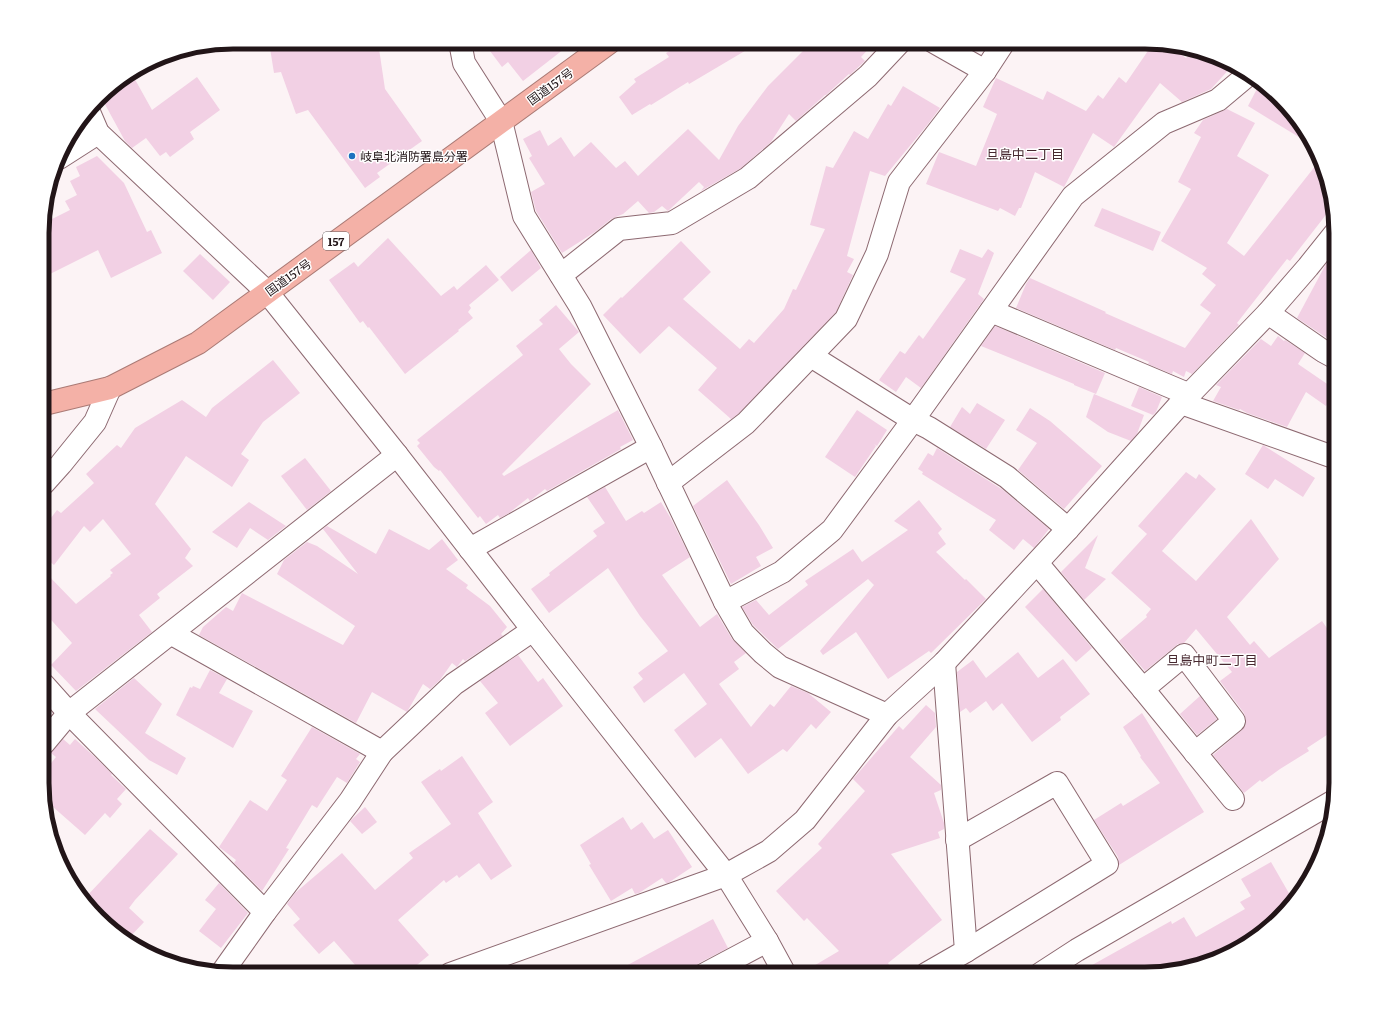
<svg xmlns="http://www.w3.org/2000/svg" width="1378" height="1016" viewBox="0 0 1378 1016" font-family="Literata,'Noto Sans JP',serif">
	<rect width="100%" height="100%" fill="#fcf3f5"/>
	<g fill="#f2d0e4">
		<path d="M 269,42 L 301,42 L 301,46 L 327,42 L 378,42 L 385,89 L 422,141 L 377,173 L 380,177 L 365,188 L 308,110 L 296,114 L 281,72 L 274,73 Z"/>
		<path d="M 493,42 L 573,42 L 523,81 L 508,62 L 502,67 L 490,51 L 496,46 Z"/>
		<path d="M 685,42 L 760,42 L 689,84 L 688,82 L 651,105 L 650,104 L 632,115 L 619,97 L 636,82 L 634,79 L 669,57 L 666,53 Z"/>
		<path d="M 812,42 L 875,42 L 861,57 L 865,61 L 853,72 L 850,75 L 849,74 L 826,95 L 825,95 L 796,121 L 789,114 L 771,142 L 741,168 L 701,191 L 704,187 L 699,182 L 668,211 L 662,206 L 654,212 L 649,213 L 638,201 L 623,214 L 611,219 L 595,232 L 562,253 L 536,211 L 531,192 L 545,184 L 529,158 L 532,156 L 523,139 L 540,130 L 548,146 L 561,137 L 574,157 L 591,142 L 616,168 L 625,161 L 638,176 L 688,129 L 719,160 L 738,126 L 768,86 Z"/>
		<path d="M 1154,42 L 1166,44 L 1186,58 L 1193,51 L 1218,56 L 1233,65 L 1211,89 L 1182,102 L 1160,83 L 1114,147 L 1093,133 L 1064,187 L 1035,172 L 1021,208 L 1019,208 L 1015,216 L 1000,208 L 998,211 L 926,184 L 939,152 L 976,166 L 997,114 L 983,107 L 996,78 L 1043,100 L 1047,91 L 1086,111 L 1098,95 L 1103,99 L 1119,77 L 1126,83 Z"/>
		<path d="M 132,74 L 152,110 L 197,77 L 220,110 L 190,132 L 194,139 L 170,157 L 166,152 L 160,156 L 146,138 L 132,148 L 125,141 L 101,97 L 107,89 Z"/>
		<path d="M 1261,81 L 1309,139 L 1307,142 L 1248,106 Z"/>
		<path d="M 903,86 L 940,108 L 928,124 L 885,176 L 870,171 L 847,256 L 854,259 L 847,272 L 853,275 L 836,312 L 738,414 L 731,419 L 698,390 L 717,368 L 669,326 L 640,354 L 603,315 L 621,297 L 622,298 L 681,241 L 711,272 L 683,299 L 740,349 L 749,339 L 754,343 L 784,309 L 793,289 L 796,290 L 825,229 L 810,225 L 826,166 L 833,168 L 854,131 L 868,139 L 888,104 L 891,106 Z"/>
		<path d="M 1227,109 L 1255,123 L 1237,156 L 1269,175 L 1227,243 L 1244,256 L 1320,160 L 1332,207 L 1290,261 L 1287,259 L 1237,323 L 1239,325 L 1192,374 L 1186,371 L 1184,377 L 1173,371 L 1172,374 L 1148,364 L 1149,362 L 1116,348 L 1115,350 L 1016,308 L 1026,284 L 1030,278 L 1106,312 L 1105,313 L 1185,348 L 1211,313 L 1200,305 L 1216,285 L 1202,274 L 1207,268 L 1161,241 L 1191,189 L 1178,182 L 1201,137 L 1194,133 L 1203,120 Z"/>
		<path d="M 97,156 L 124,183 L 147,232 L 151,230 L 162,253 L 111,278 L 98,250 L 44,277 L 44,223 L 70,210 L 65,201 L 77,195 L 70,181 L 80,176 L 76,167 Z"/>
		<path d="M 1102,208 L 1161,232 L 1153,251 L 1094,226 Z"/>
		<path d="M 388,238 L 441,296 L 454,286 L 457,290 L 486,265 L 499,280 L 469,305 L 471,308 L 468,312 L 473,318 L 458,330 L 459,331 L 405,374 L 369,327 L 368,328 L 363,321 L 360,323 L 329,280 L 354,262 L 358,267 Z"/>
		<path d="M 960,249 L 982,258 L 988,249 L 994,253 L 978,294 L 984,299 L 921,388 L 906,377 L 896,392 L 879,380 L 900,351 L 905,354 L 919,335 L 923,339 L 966,279 L 950,272 Z"/>
		<path d="M 531,250 L 541,268 L 512,292 L 500,277 Z"/>
		<path d="M 1336,253 L 1336,344 L 1297,318 L 1326,264 Z"/>
		<path d="M 200,254 L 230,282 L 213,300 L 183,271 Z"/>
		<path d="M 556,305 L 579,332 L 559,349 L 571,364 L 591,384 L 502,474 L 504,476 L 618,410 L 633,440 L 620,447 L 621,449 L 591,466 L 547,491 L 545,489 L 530,501 L 528,498 L 509,513 L 500,518 L 498,515 L 486,524 L 480,516 L 478,518 L 440,470 L 439,471 L 434,467 L 417,446 L 420,443 L 417,440 L 523,355 L 516,346 L 543,324 L 539,320 Z"/>
		<path d="M 995,326 L 1105,373 L 1096,394 L 1074,385 L 1074,384 L 981,346 Z"/>
		<path d="M 1278,336 L 1284,341 L 1285,340 L 1305,353 L 1298,364 L 1336,390 L 1336,392 L 1326,406 L 1306,392 L 1287,427 L 1247,413 L 1240,409 L 1239,410 L 1213,401 L 1221,387 L 1216,385 L 1261,339 L 1271,346 Z"/>
		<path d="M 273,360 L 300,393 L 263,422 L 241,454 L 249,460 L 232,487 L 186,456 L 155,504 L 191,549 L 185,558 L 193,566 L 157,594 L 160,598 L 139,615 L 152,632 L 76,691 L 51,665 L 72,643 L 44,612 L 44,571 L 76,604 L 111,576 L 110,575 L 113,573 L 110,570 L 131,554 L 103,519 L 90,532 L 84,526 L 54,565 L 44,557 L 44,527 L 57,510 L 61,513 L 94,483 L 86,474 L 117,445 L 121,448 L 135,428 L 182,400 L 206,417 L 212,408 Z"/>
		<path d="M 1139,387 L 1162,397 L 1156,412 L 1153,415 L 1131,406 Z"/>
		<path d="M 1094,394 L 1144,415 L 1137,434 L 1131,441 L 1108,432 L 1086,417 Z"/>
		<path d="M 977,403 L 1005,420 L 986,449 L 950,427 L 962,407 L 970,414 Z"/>
		<path d="M 1030,408 L 1050,421 L 1102,466 L 1064,509 L 1018,470 L 1037,443 L 1016,430 Z"/>
		<path d="M 857,410 L 887,430 L 877,446 L 874,444 L 876,446 L 855,477 L 825,457 Z"/>
		<path d="M 1263,445 L 1315,478 L 1303,497 L 1275,479 L 1268,489 L 1245,474 Z"/>
		<path d="M 937,448 L 1003,490 L 1049,529 L 1034,548 L 1023,539 L 1014,550 L 989,530 L 996,520 L 922,474 L 923,472 L 918,469 L 928,453 L 933,456 Z"/>
		<path d="M 305,458 L 331,491 L 307,510 L 281,476 Z"/>
		<path d="M 1186,472 L 1196,479 L 1199,474 L 1216,489 L 1162,551 L 1196,581 L 1251,519 L 1279,559 L 1227,617 L 1250,645 L 1254,641 L 1269,658 L 1322,621 L 1336,641 L 1336,729 L 1307,748 L 1309,751 L 1280,769 L 1262,782 L 1260,780 L 1244,793 L 1213,755 L 1242,730 L 1246,725 L 1246,719 L 1244,713 L 1220,681 L 1232,672 L 1196,629 L 1184,643 L 1178,644 L 1145,671 L 1119,641 L 1147,617 L 1146,615 L 1151,609 L 1111,573 L 1147,534 L 1138,526 Z"/>
		<path d="M 727,480 L 759,525 L 773,548 L 756,557 L 761,566 L 731,584 L 693,506 Z"/>
		<path d="M 605,487 L 626,521 L 642,511 L 644,513 L 661,502 L 670,517 L 690,557 L 662,575 L 700,627 L 717,614 L 732,639 L 746,653 L 734,662 L 739,669 L 719,684 L 751,727 L 770,704 L 774,707 L 791,686 L 808,693 L 831,712 L 816,729 L 811,724 L 787,752 L 783,749 L 748,774 L 721,738 L 695,758 L 674,730 L 707,704 L 684,673 L 644,703 L 633,687 L 643,679 L 638,673 L 668,651 L 640,616 L 608,568 L 549,613 L 531,589 L 550,575 L 549,573 L 597,536 L 593,531 L 605,523 L 587,497 Z"/>
		<path d="M 919,500 L 942,529 L 938,533 L 946,544 L 936,552 L 965,580 L 966,579 L 986,599 L 931,653 L 929,651 L 888,679 L 856,632 L 823,655 L 820,651 L 874,585 L 868,579 L 778,649 L 753,625 L 742,607 L 756,600 L 769,615 L 808,585 L 805,581 L 853,549 L 862,562 L 908,530 L 894,521 Z"/>
		<path d="M 249,502 L 286,526 L 268,540 L 250,528 L 237,548 L 212,532 Z"/>
		<path d="M 327,526 L 376,554 L 389,529 L 429,550 L 442,539 L 458,560 L 446,569 L 468,585 L 466,588 L 490,606 L 507,627 L 501,634 L 503,636 L 465,661 L 463,659 L 457,667 L 452,663 L 440,680 L 430,689 L 423,684 L 407,712 L 372,692 L 356,723 L 199,635 L 203,627 L 226,607 L 233,611 L 242,593 L 343,645 L 355,626 L 277,574 L 284,560 L 307,542 L 317,546 L 358,574 L 323,529 Z"/>
		<path d="M 1098,535 L 1085,568 L 1106,579 L 1084,600 L 1061,572 Z"/>
		<path d="M 1043,589 L 1092,648 L 1076,662 L 1025,607 Z"/>
		<path d="M 1018,652 L 1038,678 L 1063,659 L 1090,694 L 1060,717 L 1061,720 L 1032,742 L 1002,703 L 993,711 L 986,701 L 970,713 L 966,708 L 960,712 L 957,672 L 973,660 L 986,678 Z"/>
		<path d="M 518,655 L 538,682 L 543,678 L 563,706 L 510,746 L 485,713 L 498,703 L 480,681 Z"/>
		<path d="M 210,670 L 227,679 L 219,693 L 253,711 L 233,748 L 176,715 L 190,687 L 192,688 L 193,686 L 200,689 Z"/>
		<path d="M 134,678 L 162,704 L 145,733 L 186,758 L 177,775 L 149,760 L 95,709 Z"/>
		<path d="M 1200,696 L 1217,719 L 1197,735 L 1180,714 Z"/>
		<path d="M 926,705 L 935,713 L 936,727 L 910,757 L 941,785 L 941,790 L 934,793 L 944,823 L 944,829 L 938,832 L 940,838 L 891,854 L 942,920 L 888,963 L 894,974 L 800,974 L 839,951 L 807,918 L 804,921 L 776,891 L 822,848 L 818,844 L 865,791 L 853,779 L 899,726 L 903,730 Z"/>
		<path d="M 1142,713 L 1204,812 L 1119,865 L 1118,857 L 1094,820 L 1121,803 L 1123,806 L 1160,783 L 1140,757 L 1141,756 L 1123,727 Z"/>
		<path d="M 312,727 L 360,754 L 356,759 L 360,762 L 347,783 L 337,777 L 317,808 L 312,805 L 286,848 L 289,849 L 262,891 L 234,863 L 236,860 L 219,847 L 250,800 L 267,811 L 287,780 L 281,776 Z"/>
		<path d="M 63,739 L 70,745 L 75,739 L 97,759 L 112,774 L 111,775 L 126,789 L 117,799 L 122,804 L 110,818 L 105,813 L 85,835 L 44,799 L 44,772 L 56,757 L 51,753 Z"/>
		<path d="M 462,756 L 493,802 L 478,813 L 512,866 L 491,880 L 479,863 L 459,878 L 457,875 L 446,883 L 444,880 L 398,920 L 429,955 L 406,974 L 363,974 L 334,941 L 319,954 L 293,925 L 300,919 L 287,904 L 295,893 L 342,853 L 375,890 L 413,858 L 409,853 L 451,824 L 421,782 L 440,769 L 441,771 Z"/>
		<path d="M 365,807 L 377,822 L 362,834 L 350,821 Z"/>
		<path d="M 623,817 L 631,830 L 642,822 L 654,839 L 668,830 L 692,867 L 668,883 L 666,883 L 662,878 L 639,893 L 635,894 L 632,888 L 611,901 L 589,865 L 591,864 L 580,845 Z"/>
		<path d="M 150,829 L 178,854 L 135,900 L 129,908 L 144,922 L 127,940 L 116,934 L 85,898 Z"/>
		<path d="M 1271,862 L 1294,902 L 1230,954 L 1146,974 L 1076,974 L 1171,921 L 1172,924 L 1184,917 L 1196,937 L 1245,909 L 1240,902 L 1251,896 L 1241,879 Z"/>
		<path d="M 219,883 L 248,913 L 221,948 L 199,931 L 216,909 L 205,900 Z"/>
		<path d="M 713,919 L 728,948 L 699,963 L 694,970 L 686,974 L 611,974 Z"/>
	</g>
	<g fill="none" stroke-linecap="round" stroke-linejoin="round">
		<defs>
			<g id="minor">
				<path d="M 460,42 L 464,63 L 501,121 L 524,216 L 580,306 L 651,447 L 725,602 L 743,633 L 763,653 L 780,667 L 887,715"/>
				<path d="M 934,42 L 985,71"/>
				<path d="M 89,112 L 98,133 L 267,292 L 397,455 L 533,630 L 726,875 L 767,941 L 785,974"/>
				<path d="M 59,158 L 98,133"/>
				<path d="M 561,275 L 619,229 L 672,223 L 748,178 L 868,76 L 900,42"/>
				<path d="M 991,311 L 1190,395"/>
				<path d="M 1268,313 L 1323,351 L 1336,358"/>
				<path d="M 811,356 L 913,420 L 929,428 L 1007,477 L 1068,529"/>
				<path d="M 1181,403 L 1336,458"/>
				<path d="M 44,483 L 61,464 L 95,422 L 110,388"/>
				<path d="M 668,483 L 746,423 L 846,319 L 877,254 L 899,182 L 985,71 L 1004,42"/>
				<path d="M 470,549 L 651,447"/>
				<path d="M 1037,563 L 1143,689 L 1233,799"/>
				<path d="M 725,602 L 782,572 L 832,530 L 913,420 L 1073,196 L 1164,123 L 1218,100 L 1249,74"/>
				<path d="M 172,634 L 382,752"/>
				<path d="M 44,685 L 69,713 L 265,912"/>
				<path d="M 1143,689 L 1184,655 L 1234,721 L 1195,753"/>
				<path d="M 44,743 L 69,713 L 397,455"/>
				<path d="M 957,840 L 1057,783 L 1107,864 L 966,951"/>
				<path d="M 221,974 L 265,912 L 350,801 L 382,752 L 454,684 L 533,630"/>
				<path d="M 450,974 L 726,875 L 769,851 L 805,820 L 887,715 L 944,663 L 1068,529 L 1181,403 L 1268,313 L 1308,267 L 1336,232"/>
				<path d="M 705,974 L 767,941"/>
				<path d="M 926,974 L 966,951 L 944,663"/>
				<path d="M 1040,974 L 1077,950 L 1334,801"/>
			</g>
			<path id="highway" d="M 44,404 L 110,388 L 198,343 L 610,42"/>
		</defs>
		<use href="#minor" stroke="#8d6971" stroke-width="24"/>
		<use href="#highway" stroke="#aa7a75" stroke-width="24"/>
		<use href="#minor" stroke="#fff" stroke-width="22"/>
		<use href="#highway" stroke="#f4b1a7" stroke-width="22"/>
	</g>
	<circle fill="#1b72bf" stroke="#fff" stroke-width="1.5" cx="352" cy="156" r="4"/>
	<g text-anchor="middle" dominant-baseline="central" stroke-width="3" stroke-linejoin="round" paint-order="stroke">
		<rect fill="#fff" stroke="#645b5d" stroke-width="1" x="323" y="232" width="26" height="18" rx="3"/>
		<g font-size="11" font-weight="bold" fill="#221518">
			<text x="336" y="241">157</text>
		</g>
		<g font-size="12" fill="#221518" stroke="#fff">
			<text transform="translate(550 86) rotate(-36)">国道157号</text>
			<text transform="translate(288 277) rotate(-36)">国道157号</text>
		</g>
		<g font-size="12" fill="#221518" stroke="#fff" text-anchor="start">
			<text x="360" y="156">岐阜北消防署島分署</text>
		</g>
		<g font-size="13" fill="#472930" stroke="#fff">
			<text x="1025" y="153">旦島中二丁目</text>
			<text x="1212" y="659">旦島中町二丁目</text>
		</g>
	</g>
	<path d="M0 0H1378V1016H0ZM233 49H1145A184 184 0 0 1 1329 233V783A184 184 0 0 1 1145 967H233A184 184 0 0 1 49 783V233A184 184 0 0 1 233 49Z" fill="#fff" fill-rule="evenodd"/>
	<path fill="none" stroke="#221518" stroke-width="5" d="M233 49H1145A184 184 0 0 1 1329 233V783A184 184 0 0 1 1145 967H233A184 184 0 0 1 49 783V233A184 184 0 0 1 233 49Z"/>
</svg>
